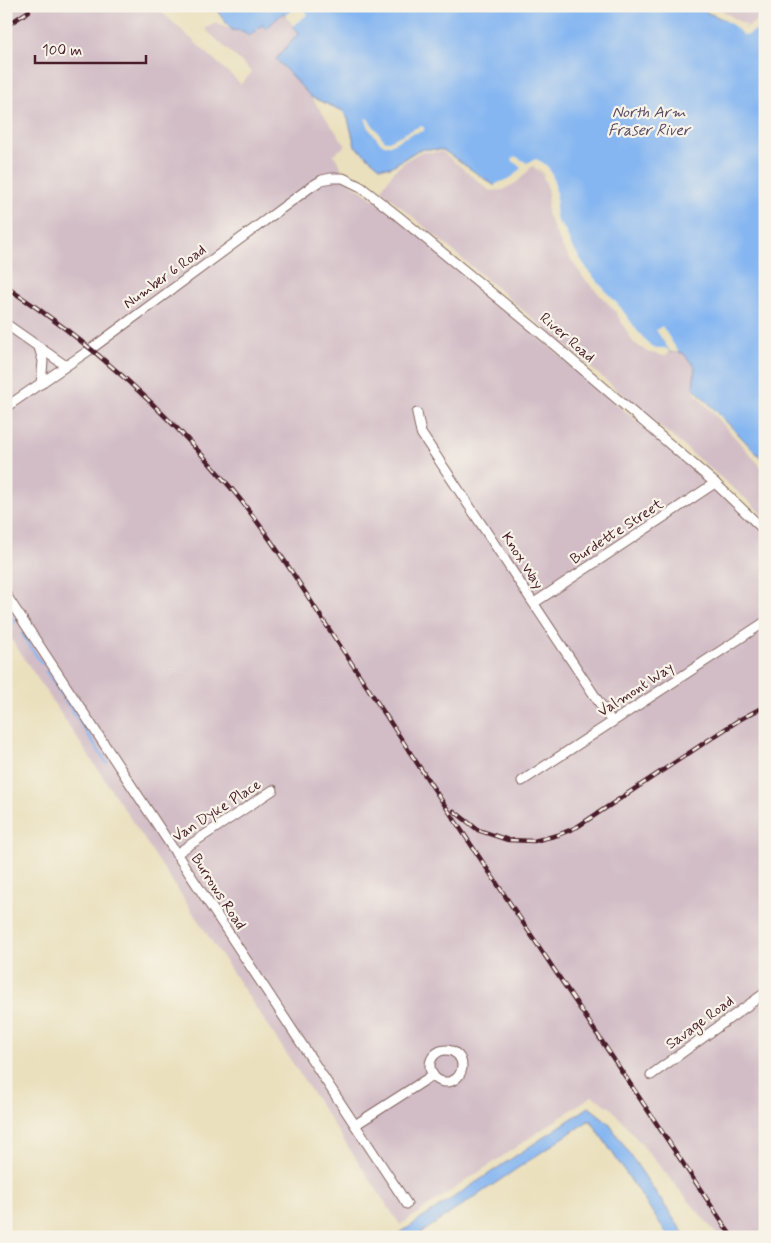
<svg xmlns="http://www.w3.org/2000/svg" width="771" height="1243" viewBox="0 0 771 1243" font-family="Mynerve,sans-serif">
	<rect width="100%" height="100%" fill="#f7f3e8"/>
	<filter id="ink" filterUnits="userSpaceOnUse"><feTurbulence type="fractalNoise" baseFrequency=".02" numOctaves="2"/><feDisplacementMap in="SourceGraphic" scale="10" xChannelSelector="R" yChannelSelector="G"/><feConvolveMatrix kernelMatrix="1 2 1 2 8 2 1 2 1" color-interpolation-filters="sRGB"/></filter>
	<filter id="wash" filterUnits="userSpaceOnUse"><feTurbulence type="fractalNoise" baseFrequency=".0096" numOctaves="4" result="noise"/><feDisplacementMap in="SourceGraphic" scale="20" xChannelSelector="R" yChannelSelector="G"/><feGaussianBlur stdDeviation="1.12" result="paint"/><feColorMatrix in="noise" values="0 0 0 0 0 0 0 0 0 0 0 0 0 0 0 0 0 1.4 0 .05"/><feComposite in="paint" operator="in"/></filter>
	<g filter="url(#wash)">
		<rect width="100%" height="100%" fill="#eae0bd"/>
		<g fill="#d2bdc6">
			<path d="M 6,6 L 155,6 L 241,84 L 252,72 L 205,29 L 215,23 L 232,30 L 243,31 L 262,25 L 266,29 L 282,13 L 300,33 L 276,59 L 311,97 L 346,146 L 333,154 L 340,164 L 343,178 L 398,216 L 765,531 L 765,1237 L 719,1237 L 611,1108 L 592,1096 L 400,1225 L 6,631 Z"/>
			<path d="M 718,6 L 765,6 L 765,12 L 749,27 L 724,12 Z"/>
			<path d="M 420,152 L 442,152 L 461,167 L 490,191 L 503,190 L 517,182 L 533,166 L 542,174 L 547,186 L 548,194 L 547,214 L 563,248 L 583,277 L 615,311 L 633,342 L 647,352 L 664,356 L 671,352 L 683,353 L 695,367 L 693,387 L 695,393 L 765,471 L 765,518 L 752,504 L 381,190 L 394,171 L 407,160 Z"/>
		</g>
		<g fill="#85b6f1" stroke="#686a8e">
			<path d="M 213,6 L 700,6 L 708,13 L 751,30 L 765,20 L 765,462 L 693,387 L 695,367 L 683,353 L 659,351 L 650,348 L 568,246 L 555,218 L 549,179 L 534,165 L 516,180 L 495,186 L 443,150 L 425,149 L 418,150 L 391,167 L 380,167 L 355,146 L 348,119 L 343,111 L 311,97 L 276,59 L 299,33 L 283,13 L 266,29 L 262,25 L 249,36 L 243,31 L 232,30 Z"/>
			<path d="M 589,1107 L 608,1122 L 686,1237 L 669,1237 L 591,1121 L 588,1121 L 415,1237 L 394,1237 Z"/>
		</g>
		<g fill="#eae0bd">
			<path d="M 297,6 L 304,6 L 303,7 L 308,14 L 293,26 L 285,16 Z"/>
			<path d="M 717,15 L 736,22 L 746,28 L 750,28 L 765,17 L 765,24 L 748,35 L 743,35 L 734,26 Z"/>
			<path d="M 365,118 L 368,119 L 385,141 L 389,141 L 420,126 L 424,127 L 424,131 L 411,134 L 390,145 L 384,145 L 379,141 L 370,130 Z"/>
			<path d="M 515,156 L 527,163 L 536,159 L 542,162 L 548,167 L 552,174 L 555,185 L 557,200 L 555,210 L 557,221 L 565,230 L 571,245 L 590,273 L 621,308 L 639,333 L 651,346 L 657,348 L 665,348 L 670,351 L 656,330 L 662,326 L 679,353 L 671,352 L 670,351 L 665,354 L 654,352 L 644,345 L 629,329 L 616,309 L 589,279 L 566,247 L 550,209 L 546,180 L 544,175 L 539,170 L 533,166 L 517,182 L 509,186 L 493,188 L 496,184 L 512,177 L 521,168 L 512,160 Z"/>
		</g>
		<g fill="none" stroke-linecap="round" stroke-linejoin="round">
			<g stroke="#85b6f1" stroke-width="2.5">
				<path d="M 6,609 L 15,623"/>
				<path d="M 22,634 L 42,664"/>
				<path d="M 46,671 L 77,718"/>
				<path d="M 79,721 L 107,763"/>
			</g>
		</g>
	</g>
	<g filter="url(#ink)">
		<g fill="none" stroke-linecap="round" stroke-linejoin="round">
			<defs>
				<g id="minor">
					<path d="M 6,324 L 66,366"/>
					<path d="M 39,347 L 43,361 L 41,384"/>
					<path d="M 6,407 L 91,349 L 312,186 L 322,180 L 331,178 L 343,178 L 361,187 L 398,216 L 538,331 L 715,483 L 765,531"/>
					<path d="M 417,413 L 421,433 L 612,722"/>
					<path d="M 6,595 L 407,1204"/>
					<path d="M 534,603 L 715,483"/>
					<path d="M 522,781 L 765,622"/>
					<path d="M 176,854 L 273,790"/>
					<circle cx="446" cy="1066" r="16"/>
					<path d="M 651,1075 L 765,993"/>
					<path d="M 355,1125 L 433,1075"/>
				</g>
			</defs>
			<use href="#minor" stroke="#82635e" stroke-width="11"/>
			<use href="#minor" stroke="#fff" stroke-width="9"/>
			<defs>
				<g id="rail">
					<path d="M 6,26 L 29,11"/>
					<path d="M 6,287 C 91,342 166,411 231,488 C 264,528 293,573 321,617 C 359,674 396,731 434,789 C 533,938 633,1087 732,1237"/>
					<path d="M 454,811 L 478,830 L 508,840 L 534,841 L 558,835 L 577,827 L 739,720 L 765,706"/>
				</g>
			</defs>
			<use href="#rail" stroke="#4a1f2b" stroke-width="4.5"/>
			<use href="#rail" stroke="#f7f3e8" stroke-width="2.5" stroke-dasharray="8" stroke-linecap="butt"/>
		</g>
	</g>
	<g text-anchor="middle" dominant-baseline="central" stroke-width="4.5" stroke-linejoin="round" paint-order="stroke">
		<g font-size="15" fill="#4a1f2b" stroke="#f7f3e8">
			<text transform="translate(165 277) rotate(-36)">Number 6 Road</text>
			<text transform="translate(567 338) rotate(41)">River Road</text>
			<text transform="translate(617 532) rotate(-33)">Burdette Street</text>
			<text transform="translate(522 561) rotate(57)">Knox Way</text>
			<text transform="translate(636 690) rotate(-33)">Valmont Way</text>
			<text transform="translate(217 811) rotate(-33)">Van Dyke Place</text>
			<text transform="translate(218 892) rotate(57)">Burrows Road</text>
			<text transform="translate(700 1023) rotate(-36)">Savage Road</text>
		</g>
		<g font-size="16" font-style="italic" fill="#5c4c66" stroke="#f7f3e8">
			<text x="649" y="112">North Arm<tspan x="649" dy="18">Fraser River</tspan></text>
		</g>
	</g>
	<rect width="771" height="1243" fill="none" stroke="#f7f3e8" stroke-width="25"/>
	<path d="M35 55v8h111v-8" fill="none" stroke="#4a1f2b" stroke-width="2.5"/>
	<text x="42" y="55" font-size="15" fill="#4a1f2b" stroke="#f7f3e8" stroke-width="4" paint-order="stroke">100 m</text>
</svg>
